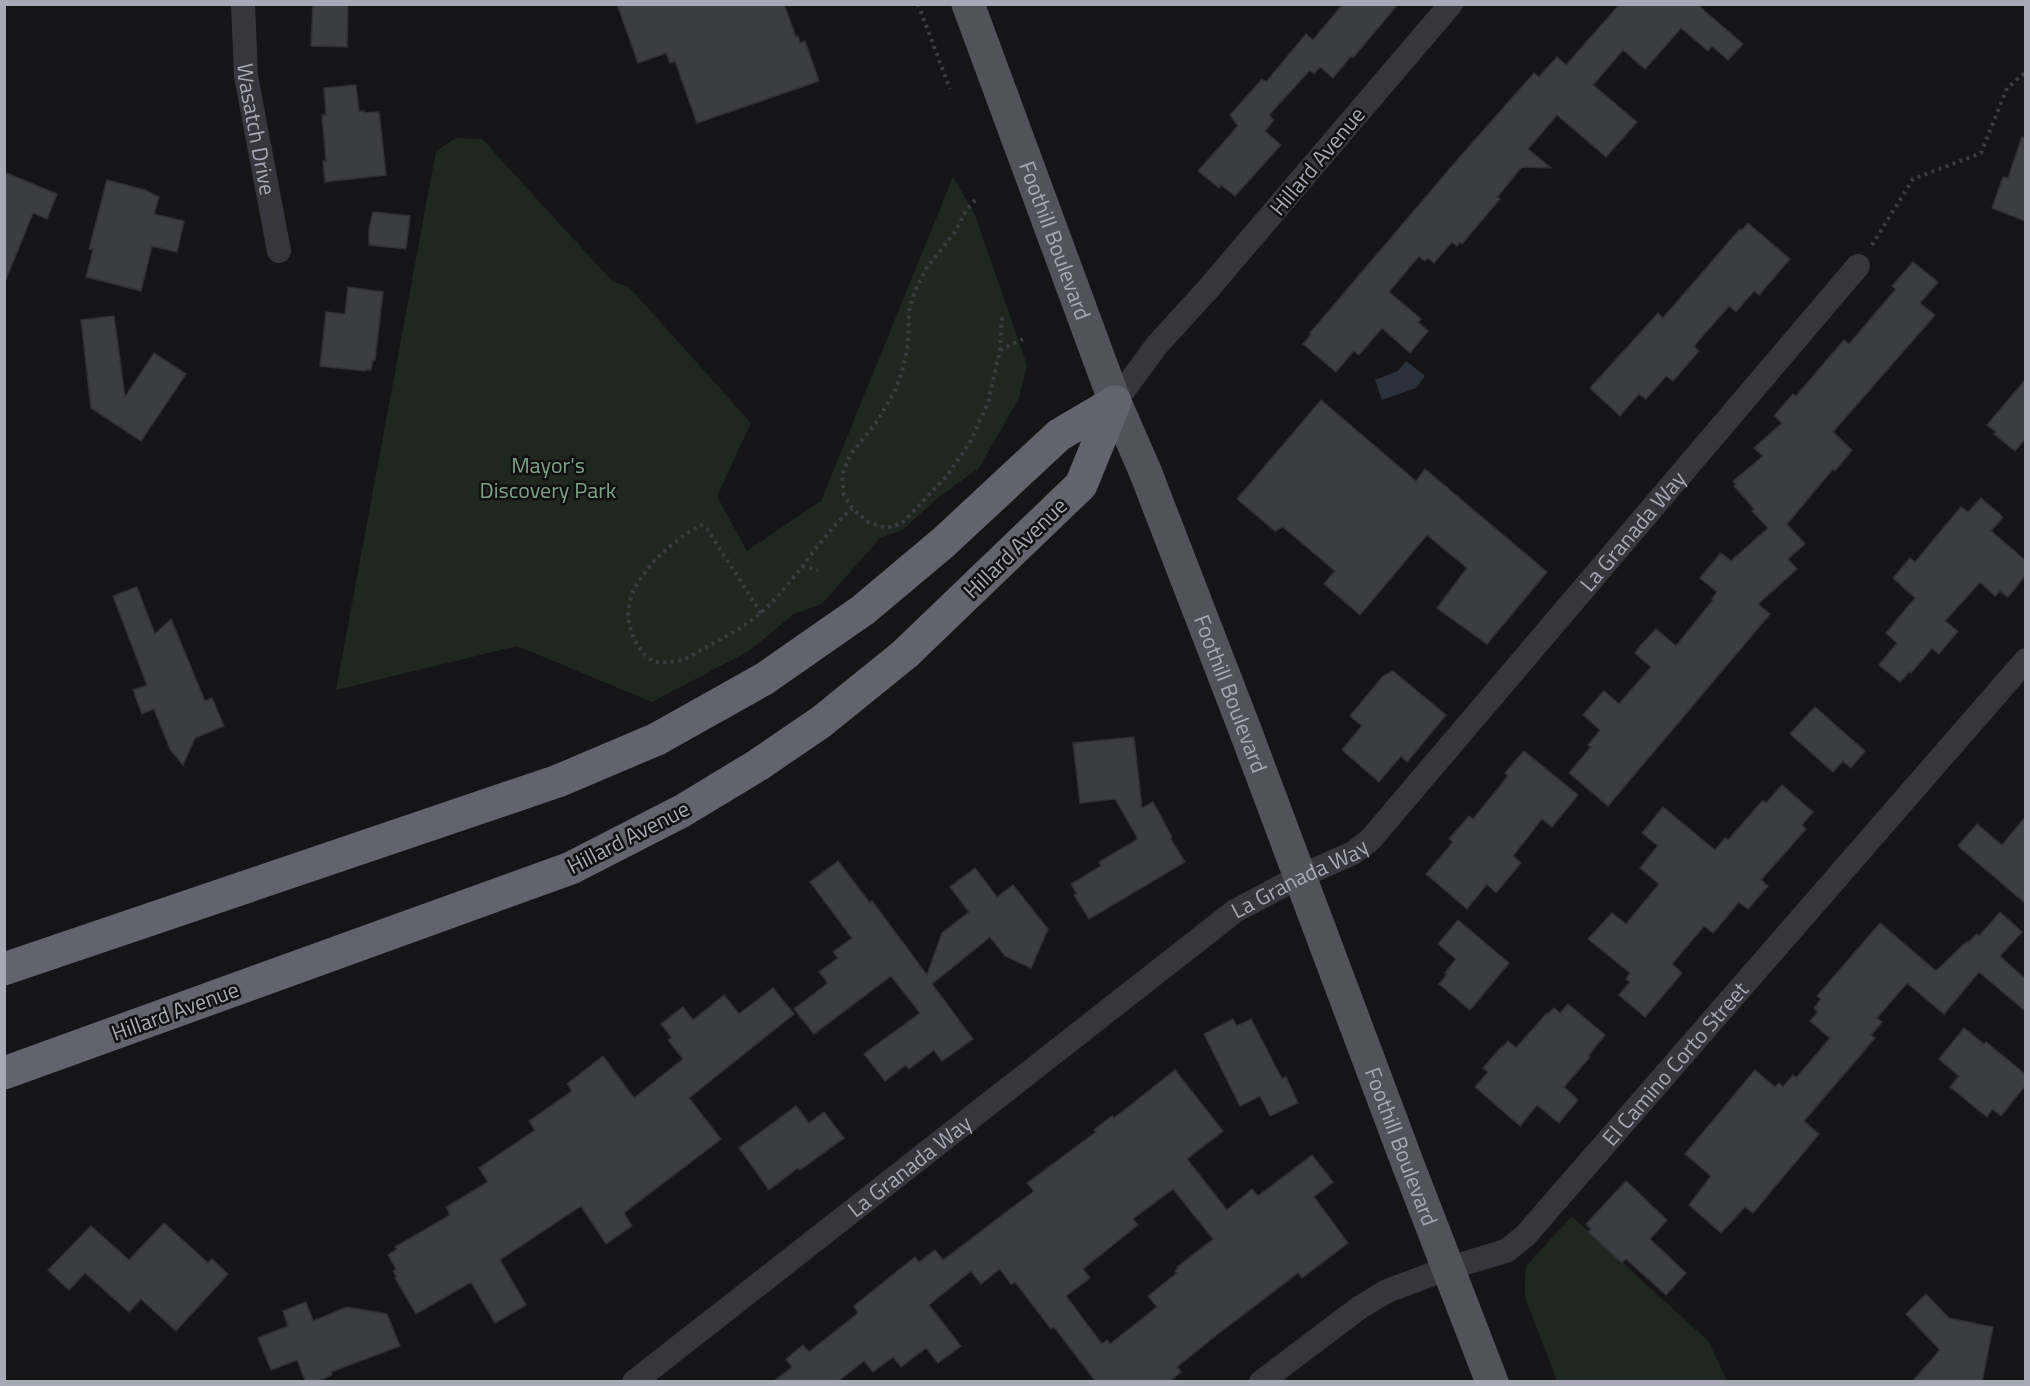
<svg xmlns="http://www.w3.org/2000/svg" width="2030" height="1386" viewBox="0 0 2030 1386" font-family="'Titillium Web',sans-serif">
	<rect width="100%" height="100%" fill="#151517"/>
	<g fill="#1f2721">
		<path d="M 456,138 L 482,139 L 613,282 L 629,287 L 751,423 L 717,496 L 747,551 L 821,501 L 953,177 L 975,215 L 1027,365 L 1019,398 L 979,468 L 939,497 L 902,530 L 880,538 L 822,604 L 794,614 L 749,651 L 652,702 L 517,646 L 336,690 L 436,151 Z"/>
		<path d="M 1572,1216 L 1709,1342 L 1727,1381 L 1557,1381 L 1525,1297 L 1525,1278 L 1526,1266 Z"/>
	</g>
	<path fill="#2b313b" d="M 1406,361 L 1425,376 L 1416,388 L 1382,400 L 1375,380 L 1398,371 Z"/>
	<g fill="#3c3d41" stroke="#302f33" stroke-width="1.5" fill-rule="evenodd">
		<path d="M 313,4 L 348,4 L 347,47 L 311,46 Z"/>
		<path d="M 617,4 L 784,4 L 796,37 L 798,36 L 800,43 L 805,41 L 819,81 L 697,123 L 675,61 L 670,63 L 666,53 L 638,63 Z"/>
		<path d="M 1343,4 L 1398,4 L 1353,58 L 1351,56 L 1333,78 L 1320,67 L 1314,74 L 1310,70 L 1269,115 L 1274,120 L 1265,131 L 1281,145 L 1235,196 L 1221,185 L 1219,188 L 1198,171 L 1238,126 L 1230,115 L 1262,79 L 1266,82 L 1306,34 L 1313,40 Z"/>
		<path d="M 1620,4 L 1701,4 L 1699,6 L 1743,44 L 1728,60 L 1712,46 L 1708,51 L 1681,28 L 1645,69 L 1623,50 L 1593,85 L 1637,122 L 1606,157 L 1557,115 L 1528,149 L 1551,168 L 1522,167 L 1497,197 L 1500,199 L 1462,244 L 1460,242 L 1457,246 L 1452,242 L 1434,263 L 1428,258 L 1425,261 L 1419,256 L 1389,292 L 1421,319 L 1418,322 L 1428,331 L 1410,353 L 1382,328 L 1359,355 L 1354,351 L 1336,372 L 1303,344 L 1311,334 L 1310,333 L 1458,159 L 1534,73 L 1539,77 L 1557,57 L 1566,65 Z"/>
		<path d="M 356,85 L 359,111 L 364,111 L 364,113 L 379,112 L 386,175 L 325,182 L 323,161 L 326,161 L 322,115 L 326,115 L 324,88 Z"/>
		<path d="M 2022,137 L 2025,138 L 2025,221 L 1992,208 L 2003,177 L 2008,178 Z"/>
		<path d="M 4,172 L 57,194 L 47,219 L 33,213 L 5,282 Z"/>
		<path d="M 107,180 L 145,190 L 159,197 L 154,214 L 184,221 L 177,252 L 152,246 L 141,291 L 86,277 L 93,250 L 89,249 Z"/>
		<path d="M 373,212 L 410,216 L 406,249 L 369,245 L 369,229 Z"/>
		<path d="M 1748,223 L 1790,259 L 1759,295 L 1754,291 L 1736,312 L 1729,306 L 1694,346 L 1699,351 L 1673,381 L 1666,376 L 1646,399 L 1639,394 L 1620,416 L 1590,388 L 1658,313 L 1663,318 L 1739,230 L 1743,229 Z"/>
		<path d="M 1913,262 L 1938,282 L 1920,303 L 1935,315 L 1833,432 L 1852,450 L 1835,471 L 1833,469 L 1787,524 L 1805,544 L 1788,559 L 1797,569 L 1758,604 L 1770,614 L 1608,806 L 1569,773 L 1591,747 L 1588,745 L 1600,730 L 1583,715 L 1604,691 L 1619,704 L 1651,667 L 1635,653 L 1640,646 L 1656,629 L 1676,646 L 1713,600 L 1712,599 L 1717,592 L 1700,578 L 1721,553 L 1731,561 L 1768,528 L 1752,511 L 1754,509 L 1734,486 L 1736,485 L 1733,481 L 1763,456 L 1754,448 L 1782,423 L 1774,416 L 1793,394 L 1796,396 L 1844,340 L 1849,344 L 1896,289 L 1892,286 Z"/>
		<path d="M 348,287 L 383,292 L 375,360 L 373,360 L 371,370 L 366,370 L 365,371 L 320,366 L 326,312 L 345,314 Z"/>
		<path d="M 114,316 L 125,397 L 154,353 L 186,374 L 141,441 L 91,408 L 81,320 Z"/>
		<path d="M 2025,380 L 2025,439 L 2015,451 L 1994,434 L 1996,432 L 1987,425 Z"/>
		<path d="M 1321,400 L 1416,481 L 1425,469 L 1547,572 L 1487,644 L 1437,608 L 1467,568 L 1427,535 L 1360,615 L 1324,584 L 1335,571 L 1283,527 L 1275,531 L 1237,499 Z"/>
		<path d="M 1981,498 L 2003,517 L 1991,531 L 2025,560 L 2025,576 L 2008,597 L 2000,591 L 1995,596 L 1980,582 L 1945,621 L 1958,631 L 1939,654 L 1932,648 L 1911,673 L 1909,672 L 1900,682 L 1879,665 L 1897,643 L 1886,633 L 1915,598 L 1893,578 L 1910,558 L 1915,562 L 1961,507 L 1968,512 Z"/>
		<path d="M 137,587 L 155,634 L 171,619 L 205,701 L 212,698 L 224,726 L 195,738 L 183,765 L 170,749 L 154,709 L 142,714 L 133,690 L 147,685 L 113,596 Z"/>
		<path d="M 1393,671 L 1446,715 L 1407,762 L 1401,756 L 1379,782 L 1342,750 L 1362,726 L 1350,716 L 1383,676 Z"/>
		<path d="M 1815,707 L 1865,751 L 1851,768 L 1843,761 L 1833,772 L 1790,734 Z"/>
		<path d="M 1134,737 L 1142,808 L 1153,802 L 1172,837 L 1170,838 L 1185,862 L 1089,919 L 1074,895 L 1077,894 L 1071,884 L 1101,866 L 1099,862 L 1138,839 L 1115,799 L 1080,803 L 1073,743 Z"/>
		<path d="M 1524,751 L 1578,795 L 1552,827 L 1542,819 L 1513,856 L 1521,863 L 1496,893 L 1487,884 L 1467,909 L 1426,874 L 1453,842 L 1449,839 L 1469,816 L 1473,819 L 1508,776 L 1505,773 Z"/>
		<path d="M 1782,785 L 1813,812 L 1802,825 L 1806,829 L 1761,880 L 1768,886 L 1748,909 L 1739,902 L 1713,933 L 1704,926 L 1672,964 L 1682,973 L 1645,1017 L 1619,995 L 1630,982 L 1626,979 L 1630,973 L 1588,939 L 1612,913 L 1626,924 L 1659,884 L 1640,868 L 1658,846 L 1642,833 L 1663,807 L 1715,850 L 1725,838 L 1728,840 L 1763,800 L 1766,803 Z"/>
		<path d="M 2025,817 L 2025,903 L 1958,846 L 1977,824 L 2002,845 Z"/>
		<path d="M 838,861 L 870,903 L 872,901 L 927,975 L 942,933 L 969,912 L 950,887 L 975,868 L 997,897 L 1013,885 L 1048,929 L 1031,968 L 1005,956 L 990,937 L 932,984 L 973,1039 L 942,1061 L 934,1050 L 909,1069 L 906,1065 L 885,1081 L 864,1054 L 920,1013 L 891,976 L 814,1034 L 794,1009 L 828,983 L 819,972 L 838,958 L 833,952 L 852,938 L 810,882 Z"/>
		<path d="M 2000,912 L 2022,932 L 2000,956 L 2025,979 L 2025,1011 L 1979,972 L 1944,1014 L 1907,983 L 1877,1018 L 1882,1022 L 1871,1035 L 1875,1038 L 1804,1121 L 1819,1134 L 1753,1213 L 1745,1207 L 1721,1233 L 1689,1205 L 1711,1176 L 1685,1154 L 1755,1070 L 1775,1087 L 1779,1083 L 1783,1087 L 1793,1075 L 1796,1078 L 1830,1038 L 1810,1021 L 1818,1012 L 1814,1008 L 1821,999 L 1817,996 L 1880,923 L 1936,971 L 1966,942 L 1969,942 L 1977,934 L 1979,936 Z"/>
		<path d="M 1458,920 L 1509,963 L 1470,1010 L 1439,984 L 1447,974 L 1445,973 L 1456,959 L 1438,944 Z"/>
		<path d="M 773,988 L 794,1014 L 689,1098 L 721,1139 L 624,1213 L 632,1226 L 606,1244 L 581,1206 L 500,1260 L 526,1305 L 495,1323 L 471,1282 L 416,1314 L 395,1278 L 397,1277 L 393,1271 L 396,1269 L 388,1255 L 397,1249 L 395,1247 L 450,1215 L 446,1207 L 488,1182 L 479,1168 L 535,1130 L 529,1121 L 572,1091 L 567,1084 L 603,1056 L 634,1098 L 683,1059 L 668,1040 L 672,1038 L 661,1024 L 683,1007 L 693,1020 L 724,995 L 739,1014 Z"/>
		<path d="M 1568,1004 L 1605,1035 L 1588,1056 L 1590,1057 L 1564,1087 L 1578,1100 L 1559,1123 L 1537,1105 L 1520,1126 L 1475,1087 L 1488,1072 L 1483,1068 L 1502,1046 L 1503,1047 L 1508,1041 L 1516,1048 L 1547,1013 L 1548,1014 L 1554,1008 L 1560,1013 Z"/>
		<path d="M 1233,1019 L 1237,1026 L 1251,1019 L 1282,1079 L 1286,1077 L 1298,1103 L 1270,1116 L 1260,1096 L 1240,1106 L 1204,1034 Z"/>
		<path d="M 1964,1028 L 1984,1044 L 1986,1042 L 2025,1074 L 2025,1086 L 2001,1116 L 1992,1109 L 1987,1117 L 1950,1087 L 1959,1076 L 1939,1059 Z"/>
		<path d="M 1175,1070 L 1223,1131 L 1187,1159 L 1227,1210 L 1252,1189 L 1258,1196 L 1312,1155 L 1333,1182 L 1314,1197 L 1348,1243 L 1302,1278 L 1298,1273 L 1214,1337 L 1177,1367 L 1181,1372 L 1169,1382 L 1096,1382 L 1054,1327 L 1051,1329 L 1015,1282 L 1011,1284 L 1000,1269 L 981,1284 L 971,1271 L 929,1305 L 961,1346 L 938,1363 L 926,1348 L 901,1367 L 893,1357 L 873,1372 L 864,1361 L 837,1382 L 773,1382 L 792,1367 L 786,1359 L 803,1345 L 809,1352 L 858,1313 L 854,1306 L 915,1257 L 919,1262 L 935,1250 L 943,1260 L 1034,1191 L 1027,1183 L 1096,1132 L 1094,1130 L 1112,1116 L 1114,1118 ZM 1173,1189 L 1213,1239 L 1177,1267 L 1179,1268 L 1175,1271 L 1177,1273 L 1148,1296 L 1157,1307 L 1110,1344 L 1107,1340 L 1102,1344 L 1066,1296 L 1090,1278 L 1083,1269 L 1138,1225 L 1133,1219 Z"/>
		<path d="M 796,1106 L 809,1123 L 824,1112 L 844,1138 L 800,1170 L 798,1168 L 769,1190 L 739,1148 Z"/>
		<path d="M 1626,1181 L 1667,1220 L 1650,1239 L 1686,1273 L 1666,1295 L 1626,1259 L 1622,1263 L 1588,1232 L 1591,1229 L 1586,1224 Z"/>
		<path d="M 164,1223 L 208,1263 L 212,1259 L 228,1274 L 176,1331 L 141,1299 L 129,1312 L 85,1273 L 69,1290 L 48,1270 L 91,1226 L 129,1260 Z"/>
		<path d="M 1926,1294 L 1949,1318 L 1993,1327 L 1982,1382 L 1912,1382 L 1940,1350 L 1906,1314 Z"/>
		<path d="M 306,1302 L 313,1321 L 347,1307 L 387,1314 L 400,1346 L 331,1372 L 332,1375 L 316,1382 L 306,1382 L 297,1360 L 271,1370 L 258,1338 L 288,1326 L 283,1311 Z"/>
	</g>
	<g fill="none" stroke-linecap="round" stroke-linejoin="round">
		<g stroke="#3c3d43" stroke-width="4" stroke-dasharray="3 4.5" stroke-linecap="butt">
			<path d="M 918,4 L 950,89"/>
			<path d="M 975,200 L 966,211 L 955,232 L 926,269 L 915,291 L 909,311 L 908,345 L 902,371 L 895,391 L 878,420 L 850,455 L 842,475 L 844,495 L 852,508 L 868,522 L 887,528 L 902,523 L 946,477 L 969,444 L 988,403 L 1000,350 L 1002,316"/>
			<path d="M 1872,245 L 1913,179 L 1981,153 L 2007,88 L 2026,72"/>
			<path d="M 1000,350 L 1027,337"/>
			<path d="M 802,566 L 818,570"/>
			<path d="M 761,613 L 707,529 L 701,525 C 674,539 646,565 633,592 C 623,613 630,639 645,655 C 647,656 651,660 652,661 C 661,664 675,662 684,659 C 692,656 700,650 708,646 C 732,633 757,620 775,599 C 802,570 823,535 852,508"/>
		</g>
		<g stroke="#36363c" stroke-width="24">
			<path id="s1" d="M 243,4 L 246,76 L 279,251"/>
			<path d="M 1115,402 L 1157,345 L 1208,289 L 1451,4"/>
			<path id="s2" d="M 634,1382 L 1235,911 L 1299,877 L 1353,853 L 1370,840 L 1858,266"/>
			<path id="s3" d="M 1261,1382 L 1359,1308 L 1387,1291 L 1449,1268 L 1506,1251 L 1525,1236 L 2026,660"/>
		</g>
		<path stroke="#52525b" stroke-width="33" id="s4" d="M 968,4 L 1115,402 L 1145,471 L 1242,722 L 1407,1162 L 1492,1382"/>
		<g stroke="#62636d" stroke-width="33">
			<path d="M 4,969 L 558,781 L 657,739 L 764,679 L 863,610 L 944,542 L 1059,435 L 1115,402"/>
			<path d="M 4,1073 L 571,868 L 682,811 L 758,765 L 821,722 L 905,654 L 1081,485 L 1115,402"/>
		</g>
	</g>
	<g text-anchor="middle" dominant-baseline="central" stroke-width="5" stroke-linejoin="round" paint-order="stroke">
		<g font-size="22" fill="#a7a9b7" stroke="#101012">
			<text stroke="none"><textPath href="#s1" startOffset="126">Wasatch Drive</textPath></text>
			<text transform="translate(1317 161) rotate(-50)">Hillard Avenue</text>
			<text stroke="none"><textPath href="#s4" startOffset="252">Foothill Boulevard</textPath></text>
			<text stroke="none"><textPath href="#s2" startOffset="1322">La Granada Way</textPath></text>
			<text transform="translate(1015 548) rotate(-44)">Hillard Avenue</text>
			<text stroke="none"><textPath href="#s4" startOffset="738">Foothill Boulevard</textPath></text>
			<text transform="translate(628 837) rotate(-27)">Hillard Avenue</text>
			<text stroke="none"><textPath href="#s2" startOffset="836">La Granada Way</textPath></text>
			<text transform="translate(175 1011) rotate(-20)">Hillard Avenue</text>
			<text stroke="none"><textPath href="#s3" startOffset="534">El Camino Corto Street</textPath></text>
			<text stroke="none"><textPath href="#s4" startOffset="1222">Foothill Boulevard</textPath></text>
			<text stroke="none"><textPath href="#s2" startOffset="350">La Granada Way</textPath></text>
		</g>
		<g font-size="22" fill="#7da286" stroke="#101012">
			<text x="548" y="465">Mayor's<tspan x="548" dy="25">Discovery Park</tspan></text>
		</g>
	</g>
	<rect width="2030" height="1386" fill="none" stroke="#a7a9b7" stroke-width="12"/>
</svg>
